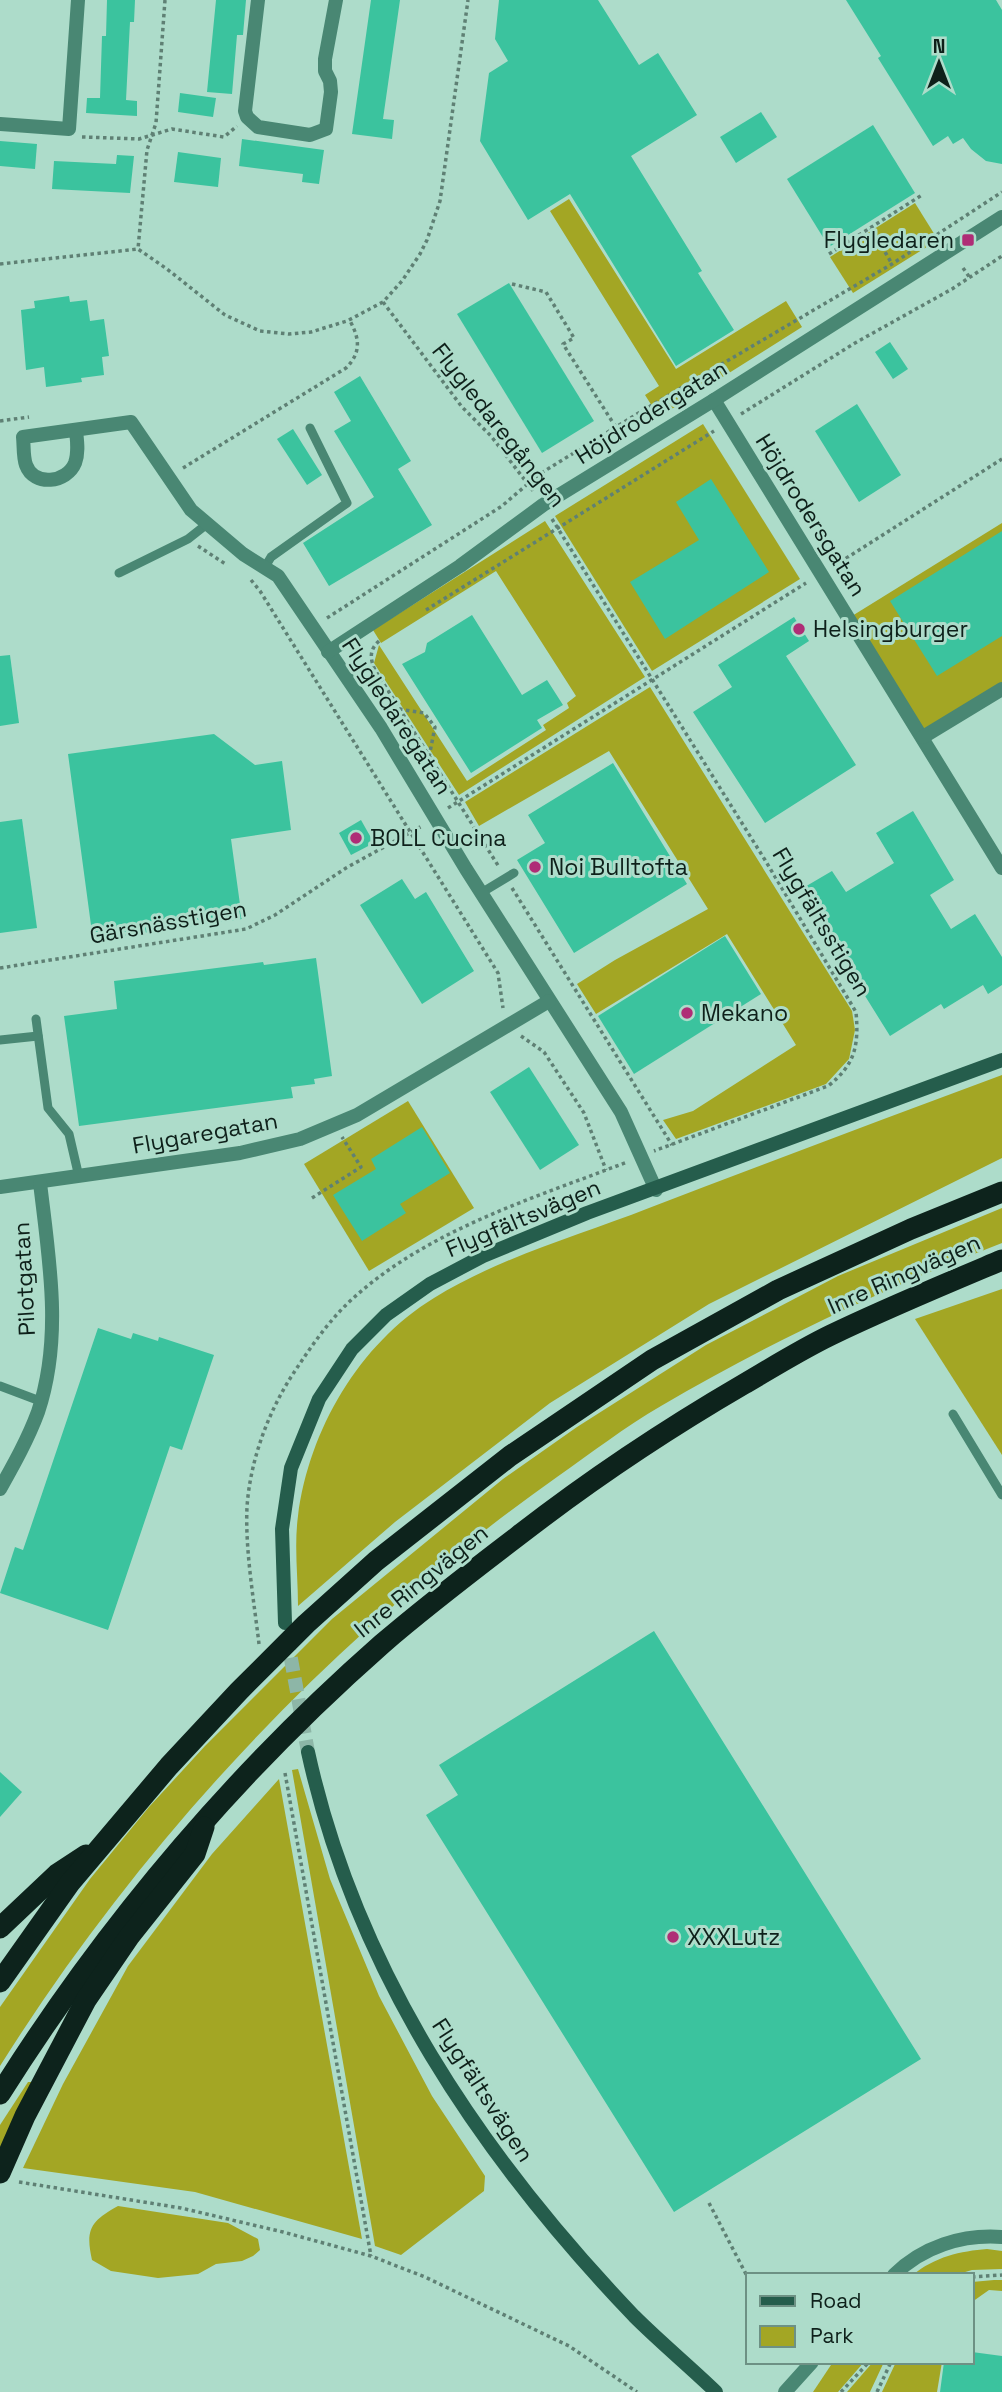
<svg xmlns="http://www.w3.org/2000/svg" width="1002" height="2392" viewBox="0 0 1002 2392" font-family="'Space Grotesk',sans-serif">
	<rect width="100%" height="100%" fill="#addcca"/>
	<g fill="#a3a624">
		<path d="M 569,199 L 676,369 L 786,301 L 802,327 L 659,417 L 645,395 L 659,386 L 550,211 Z"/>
		<path d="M 915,203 L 938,240 L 853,293 L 830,257 Z"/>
		<path d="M 703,424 L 800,579 L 652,671 L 555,516 Z"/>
		<path d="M 545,521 L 645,677 L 459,795 L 374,663 L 379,645 L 467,781 L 546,730 L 543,725 L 569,708 L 567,703 L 576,696 L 496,571 L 381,643 L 373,630 Z"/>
		<path d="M 1002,523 L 1002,683 L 924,731 L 852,616 Z"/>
		<path d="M 650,687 L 852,1011 L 855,1030 L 849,1059 L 826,1084 L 676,1139 L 663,1120 L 693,1111 L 796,1045 L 727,934 L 596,1014 L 577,984 L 615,960 L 708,909 L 609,751 L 479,826 L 465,802 Z"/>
		<path d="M 1002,1075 L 1002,1158 L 709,1304 L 550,1403 L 395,1522 L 298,1606 C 298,1576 294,1546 298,1516 C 309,1430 359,1344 434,1298 C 500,1257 578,1236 649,1208 C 766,1163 884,1119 1002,1075 Z"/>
		<path d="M 408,1101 L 474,1208 L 369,1271 L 304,1164 Z"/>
		<path d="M 1002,1208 L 1002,1243 C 885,1288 770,1342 661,1406 C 625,1427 591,1453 557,1477 C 336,1633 144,1837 0,2066 L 0,2007 L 90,1879 L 149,1807 L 205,1746 L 332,1619 L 503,1479 L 577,1427 L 706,1345 L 838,1276 Z"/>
		<path d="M 1002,1289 L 1002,1455 L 915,1319 Z"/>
		<path d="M 298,1769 L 330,1879 L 379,1996 L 432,2096 L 485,2176 L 484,2191 L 401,2255 L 375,2246 L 292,1770 Z"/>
		<path d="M 279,1779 L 362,2239 L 195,2192 L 23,2168 L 63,2084 L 128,1966 L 212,1854 Z"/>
		<path d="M 28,2082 L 32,2082 L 0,2148 L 0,2125 Z"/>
		<path d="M 118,2206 L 228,2223 L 258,2239 L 260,2250 L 253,2256 L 242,2261 L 216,2264 L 198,2274 L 158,2278 L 111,2271 L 92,2260 C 85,2229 91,2221 118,2206 Z"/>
		<path d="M 987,2249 L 1002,2251 L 1002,2269 L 972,2270 L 955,2275 L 913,2275 C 934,2257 961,2251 987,2249 Z"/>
		<path d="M 994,2280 L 1002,2280 L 1002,2291 L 989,2290 L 972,2302 L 972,2282 Z"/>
		<path d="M 833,2362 L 864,2362 L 838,2392 L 813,2392 Z"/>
		<path d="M 873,2362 L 884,2362 L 870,2392 L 847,2392 Z"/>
		<path d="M 896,2362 L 942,2362 L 937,2392 L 882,2392 Z"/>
	</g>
	<g fill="#3bc39e">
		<path d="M 107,0 L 135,0 L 134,22 L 130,22 L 126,100 L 137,101 L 137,116 L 86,113 L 87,98 L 100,98 L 102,36 L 106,36 Z"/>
		<path d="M 216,0 L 246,0 L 243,35 L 237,35 L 232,94 L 207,92 Z"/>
		<path d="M 371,0 L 400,0 L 383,119 L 394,120 L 392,139 L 352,134 Z"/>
		<path d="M 499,0 L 598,0 L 639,65 L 658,53 L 697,115 L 631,156 L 702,271 L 698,273 L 734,330 L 676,366 L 570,194 L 528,220 L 480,141 L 489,73 L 508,61 L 495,39 Z"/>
		<path d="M 846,0 L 996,0 L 1002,10 L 1002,164 L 986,161 L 971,149 L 963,138 L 953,144 L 948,136 L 933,146 L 878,58 L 881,56 Z"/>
		<path d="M 180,93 L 216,98 L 213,117 L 178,112 Z"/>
		<path d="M 761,112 L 777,137 L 736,163 L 720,137 Z"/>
		<path d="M 873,125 L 915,193 L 829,247 L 787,179 Z"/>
		<path d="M 242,139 L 324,150 L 319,184 L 302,182 L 303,174 L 239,166 Z"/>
		<path d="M 0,141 L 37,144 L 35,169 L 0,166 Z"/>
		<path d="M 178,152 L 221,158 L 218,187 L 174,182 Z"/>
		<path d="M 117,155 L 134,156 L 130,193 L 52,189 L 54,161 L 116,164 Z"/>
		<path d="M 509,283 L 594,421 L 542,453 L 457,314 Z"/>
		<path d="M 69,296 L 70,302 L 87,300 L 90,321 L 104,319 L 109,356 L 102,357 L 104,375 L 81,378 L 82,382 L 46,387 L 44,367 L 26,370 L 21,310 L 35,308 L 34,301 Z"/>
		<path d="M 890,342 L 908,369 L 893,379 L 875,352 Z"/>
		<path d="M 360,376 L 411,461 L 398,469 L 432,525 L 329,586 L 303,543 L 374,497 L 334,431 L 351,421 L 334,392 Z"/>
		<path d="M 857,404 L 901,475 L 859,502 L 815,431 Z"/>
		<path d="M 293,429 L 322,475 L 307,485 L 277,439 Z"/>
		<path d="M 711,479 L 769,572 L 665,639 L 630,582 L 699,540 L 676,502 Z"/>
		<path d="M 1002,531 L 1002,636 L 937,676 L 890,601 Z"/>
		<path d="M 472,615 L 522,695 L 547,680 L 563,705 L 537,720 L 542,728 L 471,773 L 402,664 L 425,652 L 427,643 Z"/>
		<path d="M 794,617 L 809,641 L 786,656 L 856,765 L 765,823 L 693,712 L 732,687 L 718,665 Z"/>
		<path d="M 10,655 L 19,723 L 0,726 L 0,656 Z"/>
		<path d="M 214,734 L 255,765 L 282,761 L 291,830 L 231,839 L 242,919 L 93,940 L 68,754 Z"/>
		<path d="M 613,763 L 687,884 L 574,953 L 517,860 L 545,843 L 528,815 Z"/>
		<path d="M 913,811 L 954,880 L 930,895 L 951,929 L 975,914 L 1002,957 L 1002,985 L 988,994 L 983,985 L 944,1009 L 941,1004 L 890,1036 L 852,975 L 854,973 L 803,888 L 832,871 L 846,892 L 894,863 L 876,833 Z"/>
		<path d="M 22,819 L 37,928 L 0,933 L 0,822 Z"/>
		<path d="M 361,820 L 374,843 L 351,855 L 339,833 Z"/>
		<path d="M 402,879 L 415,899 L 426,892 L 474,971 L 422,1004 L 360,905 Z"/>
		<path d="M 725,936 L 761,994 L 634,1074 L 598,1016 Z"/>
		<path d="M 316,958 L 332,1076 L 314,1079 L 315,1084 L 291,1087 L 293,1098 L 79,1126 L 64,1016 L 117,1009 L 114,981 L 263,962 L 264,965 Z"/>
		<path d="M 529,1067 L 579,1145 L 540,1170 L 490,1092 Z"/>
		<path d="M 422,1127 L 450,1173 L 400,1204 L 406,1213 L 362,1241 L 333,1195 L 376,1169 L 371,1159 Z"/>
		<path d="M 98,1328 L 131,1339 L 133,1333 L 158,1341 L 159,1337 L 214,1355 L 182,1450 L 170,1446 L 108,1630 L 0,1593 L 15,1547 L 23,1550 Z"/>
		<path d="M 654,1631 L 921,2059 L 674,2212 L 426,1815 L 458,1795 L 439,1765 Z"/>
		<path d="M 0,1772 L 22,1792 L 0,1817 Z"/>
		<path d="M 972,2352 L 1002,2356 L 1002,2392 L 940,2392 L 944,2362 L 972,2362 Z"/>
	</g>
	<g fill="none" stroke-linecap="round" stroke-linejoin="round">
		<path stroke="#8db6a7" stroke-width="14" stroke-dasharray="14 7" stroke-linecap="butt" d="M 287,1637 L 308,1752"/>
		<g stroke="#5f8074" stroke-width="3.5" stroke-dasharray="3.5 3.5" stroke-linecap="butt">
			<path d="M 165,0 L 156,123 L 147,150 L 138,249 L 167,269 L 225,315 L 260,331 L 289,334 L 311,332 L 347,321 L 383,302 L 402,281 L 420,254 L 427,240 L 440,201 L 468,0"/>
			<path d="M 82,137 L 139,139 L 172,129 L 224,137 L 237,126"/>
			<path d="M 871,228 L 892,264"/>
			<path d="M 829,254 L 922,195"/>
			<path d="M 0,264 L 138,249"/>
			<path d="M 963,268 L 970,278"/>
			<path d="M 512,284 L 546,292 L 574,338 L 563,344 L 615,426"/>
			<path d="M 383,302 L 462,407 L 491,436 L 534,492"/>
			<path d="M 741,414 L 855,343 L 952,289 L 1002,256"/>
			<path d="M 0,421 L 29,417"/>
			<path d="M 183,468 L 346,368 C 361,353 360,339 350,321"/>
			<path d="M 552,519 L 765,860 L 856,1012 C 859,1046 855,1065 828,1086 L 654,1151"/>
			<path d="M 198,546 L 227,565"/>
			<path d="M 834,566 L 1002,459"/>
			<path d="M 251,580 L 260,591 L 498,973 L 503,1008"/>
			<path d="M 426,610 L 714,431"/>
			<path d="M 327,618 L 502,506 L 538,475 L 642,411 L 892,264 L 1002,192"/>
			<path d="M 379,641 C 369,650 370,659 375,670 L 499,867"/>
			<path d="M 399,709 L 424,713 L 435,727 L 429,757"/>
			<path d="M 448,808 L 806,583"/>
			<path d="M 512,888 L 672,1145"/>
			<path d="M 0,968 L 246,929 L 275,915 L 346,868 L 422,826"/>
			<path d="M 521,1036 L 544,1052 L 584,1113 L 606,1170"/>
			<path d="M 312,1198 L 361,1167 L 342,1137"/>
			<path d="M 259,1644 C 254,1601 245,1550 247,1507 C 250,1462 267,1415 291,1377 C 308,1351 326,1324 349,1302 C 426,1230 532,1199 627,1162"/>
			<path d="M 285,1773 L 371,2256"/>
			<path d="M 19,2182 L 181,2208 L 283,2232 L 371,2256 L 425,2277 L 569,2346 L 637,2392"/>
			<path d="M 709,2203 L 748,2278"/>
			<path d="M 972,2277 L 1002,2275"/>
			<path d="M 841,2392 L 869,2362"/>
			<path d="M 877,2392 L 891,2362"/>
		</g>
		<g stroke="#498773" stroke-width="9">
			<path d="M 265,567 L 271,557 L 347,503 L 310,428"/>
			<path d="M 119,573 L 188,539 L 207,524"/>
			<path d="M 481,893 L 514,873"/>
			<path d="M 36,1019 L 48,1108 L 69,1134 L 79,1177"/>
			<path d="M 0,1040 L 38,1036"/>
			<path d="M 0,1386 L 40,1401"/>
			<path d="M 953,1414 L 1002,1495"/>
		</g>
		<g stroke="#498773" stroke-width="14">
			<path d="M 258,0 L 245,111 L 247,117 L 258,127 L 310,135 L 326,129 L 331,92 L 330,81 L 325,71 L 325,59 L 336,0"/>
			<path d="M 0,124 L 69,129 L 78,0"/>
			<path d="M 714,400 L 1002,868"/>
			<path d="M 76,430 C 77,441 79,452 75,463 C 67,483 34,487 26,465 C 23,457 24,446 23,437 L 131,422 L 191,510 L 243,554 L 278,576 L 381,728 L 466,869 L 621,1112 L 656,1190"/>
			<path d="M 328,652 L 460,566 L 543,505 L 714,400 L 1002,217"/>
			<path d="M 923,737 L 1002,689"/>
			<path d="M 0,1187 L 240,1153 L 300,1139 L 357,1115 L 549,1001"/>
			<path d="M 0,1489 C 14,1464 28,1439 38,1412 C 63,1337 49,1259 40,1183"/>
			<path d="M 894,2275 C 922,2247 962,2234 1002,2237"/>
			<path d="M 785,2392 L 812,2362"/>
		</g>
		<g stroke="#255d4c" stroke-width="14">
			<path d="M 285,1623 L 282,1529 L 291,1468 L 319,1399 L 352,1349 L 386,1315 L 430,1284 L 483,1256 L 587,1213 L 1002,1060"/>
			<path d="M 308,1752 C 356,1971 481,2156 634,2316 C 660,2342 689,2366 716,2392"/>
		</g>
		<g stroke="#0d231c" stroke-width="21">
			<path d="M 0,1928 L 57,1874 L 86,1855"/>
			<path d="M 0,1982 L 70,1883 L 169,1766 L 239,1691 L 306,1624 L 376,1561 L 510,1456 L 652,1360 L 778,1290 L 911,1229 L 1002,1192"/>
			<path d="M 0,2094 C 107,1924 231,1777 382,1644 C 426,1606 472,1571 518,1536 C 590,1480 665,1430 744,1384 C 773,1367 802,1349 831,1335 C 887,1308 945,1284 1002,1260"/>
			<path d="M 0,2173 L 25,2116 L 86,2000 L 129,1937 L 195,1854 L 204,1827"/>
		</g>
	</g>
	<g fill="#af2d76" stroke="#addcca" stroke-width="2.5">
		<rect x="961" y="233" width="14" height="14" rx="3.5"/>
		<circle cx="799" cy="629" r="7"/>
		<circle cx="356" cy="838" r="7"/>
		<circle cx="535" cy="867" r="7"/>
		<circle cx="687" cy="1013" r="7"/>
		<circle cx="673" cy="1937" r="7"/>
	</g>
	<g text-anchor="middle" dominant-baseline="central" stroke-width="6" stroke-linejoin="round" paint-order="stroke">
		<g font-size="23" fill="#0e201a" stroke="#addcca" text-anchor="start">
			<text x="954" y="240" text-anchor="end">Flygledaren</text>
			<text x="813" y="629">Helsingburger</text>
			<text x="370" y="838">BOLL Cucina</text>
			<text x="549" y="867">Noi Bulltofta</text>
			<text x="701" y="1013">Mekano</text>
			<text x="687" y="1937">XXXLutz</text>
		</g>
		<g font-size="23" fill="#0e201a" stroke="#addcca">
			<text transform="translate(651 412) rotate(-32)">Höjdrodergatan</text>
			<text transform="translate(499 425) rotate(52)">Flygledaregången</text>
			<text transform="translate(811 515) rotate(58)">Höjdrodersgatan</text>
			<text transform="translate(397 716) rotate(57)">Flygledaregatan</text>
			<text transform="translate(168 922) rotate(-10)">Gärsnässtigen</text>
			<text transform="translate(822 922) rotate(59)">Flygfältsstigen</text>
			<text transform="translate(205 1133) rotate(-10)">Flygaregatan</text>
			<text transform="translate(523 1218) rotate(-23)">Flygfältsvägen</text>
			<text transform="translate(904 1274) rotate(-24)">Inre Ringvägen</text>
			<text transform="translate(24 1279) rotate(-93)">Pilotgatan</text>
			<text transform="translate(421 1581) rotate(-39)">Inre Ringvägen</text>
			<text transform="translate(483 2090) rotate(57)">Flygfältsvägen</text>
		</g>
	</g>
	<rect x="746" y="2273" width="228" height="91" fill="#addcca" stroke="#6d9184" stroke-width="2"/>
	<rect x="760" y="2296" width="35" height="10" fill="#255d4c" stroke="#6d9184" stroke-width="2"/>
	<text x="810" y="2308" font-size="21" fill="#0e201a">Road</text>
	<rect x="760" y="2326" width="35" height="21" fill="#a3a624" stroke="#6d9184" stroke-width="2"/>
	<text x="810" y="2343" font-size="21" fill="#0e201a">Park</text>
	<g transform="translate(939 63)" stroke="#addcca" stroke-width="5" paint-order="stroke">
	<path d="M0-5L12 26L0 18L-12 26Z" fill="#0e201a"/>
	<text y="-10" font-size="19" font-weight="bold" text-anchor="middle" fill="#0e201a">N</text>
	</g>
</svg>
